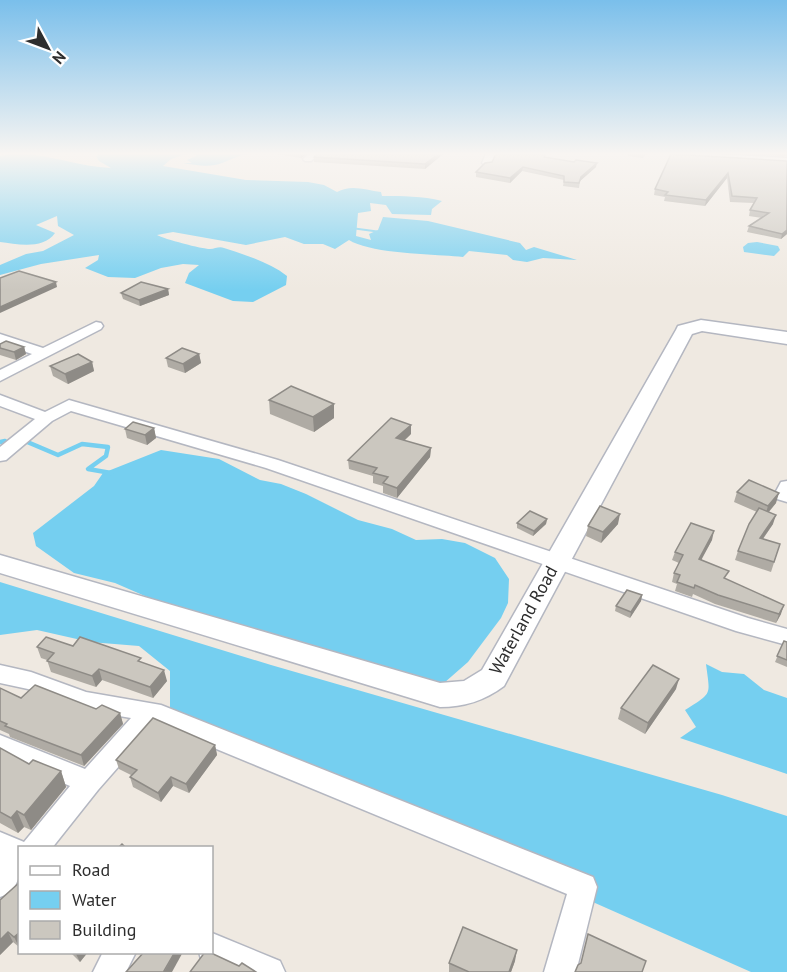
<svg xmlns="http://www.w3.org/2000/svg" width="787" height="972" viewBox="0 0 787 972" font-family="'PT Sans',sans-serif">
	<rect width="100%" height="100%" fill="#efe9e1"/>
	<g fill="#75cff0">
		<path d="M 101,154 L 186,154 L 171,159 L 163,166 L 246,180 L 308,182 L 324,185 L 337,192 C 351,184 366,190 381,192 L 382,196 C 403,196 422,196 442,201 L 432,209 L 431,215 L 392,214 L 386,205 L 370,203 L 371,211 L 358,213 L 356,236 L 371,240 L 369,234 L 378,230 L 383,217 L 428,221 L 520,243 L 526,250 L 534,247 L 577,260 L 543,258 L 527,262 L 513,260 L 507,255 L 469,251 L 463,257 C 434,254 371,254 349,240 L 335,249 L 323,244 L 304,244 L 285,237 L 246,245 L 173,232 L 157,235 C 164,239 202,249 210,249 C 215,249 219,246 224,248 C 245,255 269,262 287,276 L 286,285 L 253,302 L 233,301 L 185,283 L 189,273 L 199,265 L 183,264 L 161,268 L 135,278 L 108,277 L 85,268 L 98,260 L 99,255 L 41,264 L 0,275 L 0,265 L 26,254 L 43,251 L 74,235 L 58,226 L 57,216 L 36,225 L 55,233 C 43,250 17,244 0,242 L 0,156 C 37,148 74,167 111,168 L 99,161 L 96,156 Z"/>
		<path d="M 196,154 L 250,154 C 238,155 233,159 222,163 C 210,168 195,165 183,163 L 192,163 L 187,160 L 196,156 Z"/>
		<path d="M 757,242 L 778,246 L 780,250 L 774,256 L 744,252 L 743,247 L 748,243 Z"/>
		<path d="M 161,450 L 219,459 L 260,480 L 281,484 L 306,494 L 358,520 L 392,529 L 416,540 L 442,539 L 465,543 L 495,558 L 509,579 L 508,603 L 501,618 L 468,662 L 444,683 L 223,624 L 206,614 L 177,610 L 115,583 L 74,573 L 36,546 L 33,533 L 94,486 L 103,473 Z"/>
		<path d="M 0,582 L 271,665 L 722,795 L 787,816 L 787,972 L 751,972 L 170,715 L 170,671 L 139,646 L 90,642 L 37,630 L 0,635 Z"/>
		<path d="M 706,664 L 722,672 L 744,674 L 764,690 L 787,698 L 787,774 L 680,738 L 696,727 L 685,710 C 713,692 710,696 706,664 Z"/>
	</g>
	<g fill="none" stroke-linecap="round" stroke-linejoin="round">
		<path stroke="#75cff0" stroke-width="2" d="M 351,228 L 381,232"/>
		<g stroke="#75cff0" stroke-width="4.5">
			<path d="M 25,441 L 58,455 L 82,444 L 108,447 L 106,456 L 88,469 L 111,473"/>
			<path d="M 0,442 L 5,441"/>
		</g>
		<defs>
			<g id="street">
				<path d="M 309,154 L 319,154 L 311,161 L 305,161 L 303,159 Z"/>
				<path d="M 486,154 L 496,154 L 490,165 L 487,166 L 482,163 Z"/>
				<path d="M 674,154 L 715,154 L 787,158 L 787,164 L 679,157 Z"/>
				<path d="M 96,322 L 101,323 L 103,326 L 101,329 L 0,381 L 0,370 L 32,354 L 0,343 L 0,334 L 43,348 Z"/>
				<path d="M 0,395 L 45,412 L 69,400 L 278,460 L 748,618 L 787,629 L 787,645 L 736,631 L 266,468 L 71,411 L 52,421 L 6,460 L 0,461 L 0,447 L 35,419 L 0,406 Z"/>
				<path d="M 787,481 L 787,502 L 777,499 L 774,495 L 781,482 Z"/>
				<path d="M 0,665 L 31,672 L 86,692 L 161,705 L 593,877 L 597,887 L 576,972 L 544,972 L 567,894 L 156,724 L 98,790 L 52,848 L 20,848 C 20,869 23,888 0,897 L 0,832 L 24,842 L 70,786 L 0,756 L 0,735 L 85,769 L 131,718 L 84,710 L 28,689 L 0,683 Z"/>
				<path d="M 212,933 L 280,961 L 285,972 L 232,972 L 201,959 L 199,952 L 212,952 Z"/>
				<path d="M 103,952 L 136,952 L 126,972 L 93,972 Z"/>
			</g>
			<path id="secondary" d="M 701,320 L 787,332 L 787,344 L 702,331 L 692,334 L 504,686 C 484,701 464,707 440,707 L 0,573 L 0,555 L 440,683 L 464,681 L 482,670 L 676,330 L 678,326 Z"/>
		</defs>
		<use href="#street" stroke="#b4b7c1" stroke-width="3"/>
		<use href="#secondary" stroke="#b4b7c1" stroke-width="3"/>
		<use href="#street" fill="#fff" fill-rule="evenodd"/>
		<use href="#secondary" fill="#fff" fill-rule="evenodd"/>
	</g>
	<g fill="#afaba4">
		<path d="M 277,154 L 307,154 L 301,158 Z"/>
		<path d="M 443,154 L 425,169 L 314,162 L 314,157 Z"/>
		<path d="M 628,154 L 646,154 L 643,158 L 628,156 Z"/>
		<path d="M 680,154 L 787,161 L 787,234 L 781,239 L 747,232 L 749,226 L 762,218 L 749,216 L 750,210 L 754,203 L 730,202 L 727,178 L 705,206 L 664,201 L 665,197 L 654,195 L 655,189 Z"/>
		<path d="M 748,154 L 787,154 L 787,156 Z"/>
		<path d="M 545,157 L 596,167 L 580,181 L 579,188 L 563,186 L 564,180 L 522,171 L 510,183 L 476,177 L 476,172 Z"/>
		<path d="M 168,289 L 169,295 L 140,306 L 123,299 L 121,293 Z"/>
		<path d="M 0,344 L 24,347 L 26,354 L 16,360 L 0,355 Z"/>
		<path d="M 199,354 L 201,363 L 185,373 L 168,367 L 166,358 Z"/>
		<path d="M 92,362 L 94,371 L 68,384 L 53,376 L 50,366 Z"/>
		<path d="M 269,400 L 334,404 L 334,418 L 314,432 L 270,414 Z"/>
		<path d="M 154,428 L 156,438 L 147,445 L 127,438 L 125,429 Z"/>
		<path d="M 411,434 L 404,441 L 431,448 L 430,457 L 397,498 L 383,493 L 383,486 L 373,483 L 373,476 L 349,469 L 348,460 Z"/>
		<path d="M 737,492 L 776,503 L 769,512 L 773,524 L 763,539 L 780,544 L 771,572 L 735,560 L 738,551 L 757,512 L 734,502 Z"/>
		<path d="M 547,519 L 546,524 L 533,536 L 517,528 L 517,523 Z"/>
		<path d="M 618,524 L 601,543 L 586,536 L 588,526 Z"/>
		<path d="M 712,540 L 701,559 L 726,579 L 781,614 L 776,623 L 715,604 L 693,594 L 692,597 L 675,591 L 677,584 L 672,582 L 674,573 L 679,563 L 672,560 L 675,552 Z"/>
		<path d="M 642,595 L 641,601 L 630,618 L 615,611 L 616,606 Z"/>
		<path d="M 784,641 L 787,642 L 787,667 L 775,662 Z"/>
		<path d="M 73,646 L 142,663 L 167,681 L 153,698 L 102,680 L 96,687 L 51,672 L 47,660 L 41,658 L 37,647 Z"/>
		<path d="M 0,688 L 21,698 L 120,713 L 123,724 L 84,766 L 10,737 L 9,734 L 0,730 Z"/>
		<path d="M 676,689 L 645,734 L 618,719 L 621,708 Z"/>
		<path d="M 215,745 L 217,755 L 189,793 L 173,786 L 161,802 L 133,787 L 130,777 L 131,775 L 119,769 L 116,760 Z"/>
		<path d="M 0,747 L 1,749 L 29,764 L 61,771 L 66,787 L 31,830 L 24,827 L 18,833 L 0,823 Z"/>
		<path d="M 20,882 L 19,947 L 13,942 L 0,955 Z"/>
		<path d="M 70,952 L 88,952 L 80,962 Z"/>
		<path d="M 515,961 L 511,972 L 449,972 L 449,963 Z"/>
	</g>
	<g fill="#8e8b86">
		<path d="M 301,154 L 307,154 L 301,158 Z"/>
		<path d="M 438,154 L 443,154 L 425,169 L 425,164 Z"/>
		<path d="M 597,163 L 596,167 L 580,181 L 581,177 Z"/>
		<path d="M 523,167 L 522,171 L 510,183 L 510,178 Z"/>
		<path d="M 728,173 L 727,178 L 705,206 L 706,200 Z"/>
		<path d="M 787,230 L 787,234 L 781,239 L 782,234 Z"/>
		<path d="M 56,282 L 57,287 L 0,313 L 0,307 Z"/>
		<path d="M 168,289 L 169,295 L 140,306 L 139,300 Z"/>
		<path d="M 24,347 L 26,354 L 16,360 L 14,352 Z"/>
		<path d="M 199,354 L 201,363 L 185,373 L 183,364 Z"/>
		<path d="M 92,362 L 94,371 L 68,384 L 65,374 Z"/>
		<path d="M 334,404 L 334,418 L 314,432 L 313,417 Z"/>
		<path d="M 411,425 L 411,434 L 396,448 L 396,438 Z"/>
		<path d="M 154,428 L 156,438 L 147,445 L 145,435 Z"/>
		<path d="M 431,448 L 430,457 L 397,498 L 397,488 Z"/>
		<path d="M 779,493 L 776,503 L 765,516 L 768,506 Z"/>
		<path d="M 620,514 L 618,524 L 601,543 L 603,532 Z"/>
		<path d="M 776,515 L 773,524 L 757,547 L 760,538 Z"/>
		<path d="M 547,519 L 546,524 L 533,536 L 534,531 Z"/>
		<path d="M 714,531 L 712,540 L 697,568 L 699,559 Z"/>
		<path d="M 642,595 L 641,601 L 630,618 L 631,612 Z"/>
		<path d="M 784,605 L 781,614 L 776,623 L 779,614 Z"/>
		<path d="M 99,669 L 102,680 L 96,687 L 92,676 Z"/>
		<path d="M 164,670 L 167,681 L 153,698 L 150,687 Z"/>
		<path d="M 679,679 L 676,689 L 645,734 L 648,723 Z"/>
		<path d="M 120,713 L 123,724 L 84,766 L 81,755 Z"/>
		<path d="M 215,745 L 217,755 L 189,793 L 186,784 Z"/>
		<path d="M 61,771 L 66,787 L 31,830 L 24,815 Z"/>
		<path d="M 171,777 L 173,786 L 161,802 L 158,793 Z"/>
		<path d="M 17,811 L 24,827 L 18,833 L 11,818 Z"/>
		<path d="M 8,932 L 13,942 L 0,955 L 0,940 Z"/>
		<path d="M 20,932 L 20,947 L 19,947 L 14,937 Z"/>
		<path d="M 517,950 L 515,961 L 511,972 L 509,972 Z"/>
		<path d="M 75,952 L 88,952 L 80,962 Z"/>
		<path d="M 175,952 L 183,952 L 172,972 L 164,972 Z"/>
	</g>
	<g fill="#cbc7bf" stroke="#8e8b86" stroke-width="1.5">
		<path d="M 317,154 L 438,154 L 425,164 L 314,157 Z"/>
		<path d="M 496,154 L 545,154 L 544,157 L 574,162 L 576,160 L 597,163 L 581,177 L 579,183 L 564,182 L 564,176 L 523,167 L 510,178 L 476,172 L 485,163 L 492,162 Z"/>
		<path d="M 671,154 L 787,161 L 787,230 L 782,234 L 749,226 L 769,213 L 750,210 L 757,198 L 732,196 L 728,173 L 706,200 L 665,195 L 668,192 L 655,189 Z"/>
		<path d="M 19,271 L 56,282 L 0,307 L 0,278 Z"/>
		<path d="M 141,282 L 168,289 L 139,300 L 121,293 Z"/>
		<path d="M 6,341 L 24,347 L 14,352 L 0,348 L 0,344 Z"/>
		<path d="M 182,348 L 199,354 L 183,364 L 166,358 Z"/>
		<path d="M 78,354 L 92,362 L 65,374 L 50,366 Z"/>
		<path d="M 291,386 L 334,404 L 313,417 L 269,400 Z"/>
		<path d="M 391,418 L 411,425 L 396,438 L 431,448 L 397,488 L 383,483 L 388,477 L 373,473 L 377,468 L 348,460 Z"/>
		<path d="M 133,422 L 154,428 L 145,435 L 125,429 Z"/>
		<path d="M 749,480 L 779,493 L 768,506 L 737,492 Z"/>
		<path d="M 600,506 L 620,514 L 603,532 L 588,526 Z"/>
		<path d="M 759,508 L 776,515 L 760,538 L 780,544 L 774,562 L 738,551 L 749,524 Z"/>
		<path d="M 530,511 L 547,519 L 534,531 L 517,523 Z"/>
		<path d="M 691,523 L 714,531 L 699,559 L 729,571 L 724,578 L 784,605 L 779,614 L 718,595 L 695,585 L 694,588 L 677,582 L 680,575 L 674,573 L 683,555 L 675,552 Z"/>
		<path d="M 627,590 L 642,595 L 631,612 L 616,606 Z"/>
		<path d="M 46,637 L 73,646 L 80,637 L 141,658 L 138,661 L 164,670 L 150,687 L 99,669 L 92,676 L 47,661 L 54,653 L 37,647 Z"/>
		<path d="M 784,641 L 787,642 L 787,660 L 777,656 Z"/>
		<path d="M 653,665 L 679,679 L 648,723 L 621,708 Z"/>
		<path d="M 35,685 L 96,709 L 102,705 L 120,713 L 81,755 L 5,726 L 7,724 L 0,721 L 0,688 L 21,698 Z"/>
		<path d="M 153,718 L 215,745 L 186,784 L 171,777 L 158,793 L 130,777 L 137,770 L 116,760 Z"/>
		<path d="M 0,748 L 29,764 L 33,760 L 61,771 L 24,815 L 17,811 L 11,818 L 0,812 Z"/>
		<path d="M 122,844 L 126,848 L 118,848 Z"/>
		<path d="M 20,882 L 20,932 L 14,937 L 8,932 L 0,940 L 0,900 Z"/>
		<path d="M 463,927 L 517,950 L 509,972 L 469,972 L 449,963 Z"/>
		<path d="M 588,934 L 646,961 L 642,972 L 575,972 L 578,965 L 581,963 Z"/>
		<path d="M 144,952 L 175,952 L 164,971 L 165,972 L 126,972 Z"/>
		<path d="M 205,952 L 209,952 L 239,966 L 242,963 L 256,972 L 190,972 Z"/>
	</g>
	<linearGradient id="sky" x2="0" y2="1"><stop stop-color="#7abfeb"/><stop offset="0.53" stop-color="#f8f5f2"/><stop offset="1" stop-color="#f8f5f2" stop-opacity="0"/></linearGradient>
	<rect width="787" height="290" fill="url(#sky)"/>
	<g text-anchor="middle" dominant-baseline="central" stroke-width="6" stroke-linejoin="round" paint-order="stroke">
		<g font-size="18" fill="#2e2e2e" stroke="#fff">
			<text transform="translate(523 620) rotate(-61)">Waterland Road</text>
		</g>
	</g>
	<rect x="18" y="846" width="195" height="108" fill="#ffffff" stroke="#ababab" stroke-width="1.5"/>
	<rect x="30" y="866" width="30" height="9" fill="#ffffff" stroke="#ababab" stroke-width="1.5"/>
	<text x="72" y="876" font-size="18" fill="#2e2e2e">Road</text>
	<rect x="30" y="891" width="30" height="18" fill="#75cff0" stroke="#ababab" stroke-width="1.5"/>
	<text x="72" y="906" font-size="18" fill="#2e2e2e">Water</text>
	<rect x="30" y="921" width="30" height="18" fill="#cbc7bf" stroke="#ababab" stroke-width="1.5"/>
	<text x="72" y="936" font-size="18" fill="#2e2e2e">Building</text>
	<g transform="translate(48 48) rotate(131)" stroke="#ffffff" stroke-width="4.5" paint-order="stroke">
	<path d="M0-4.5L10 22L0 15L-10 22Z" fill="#2e2e2e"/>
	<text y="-9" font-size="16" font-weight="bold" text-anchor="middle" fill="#2e2e2e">N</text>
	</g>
</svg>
